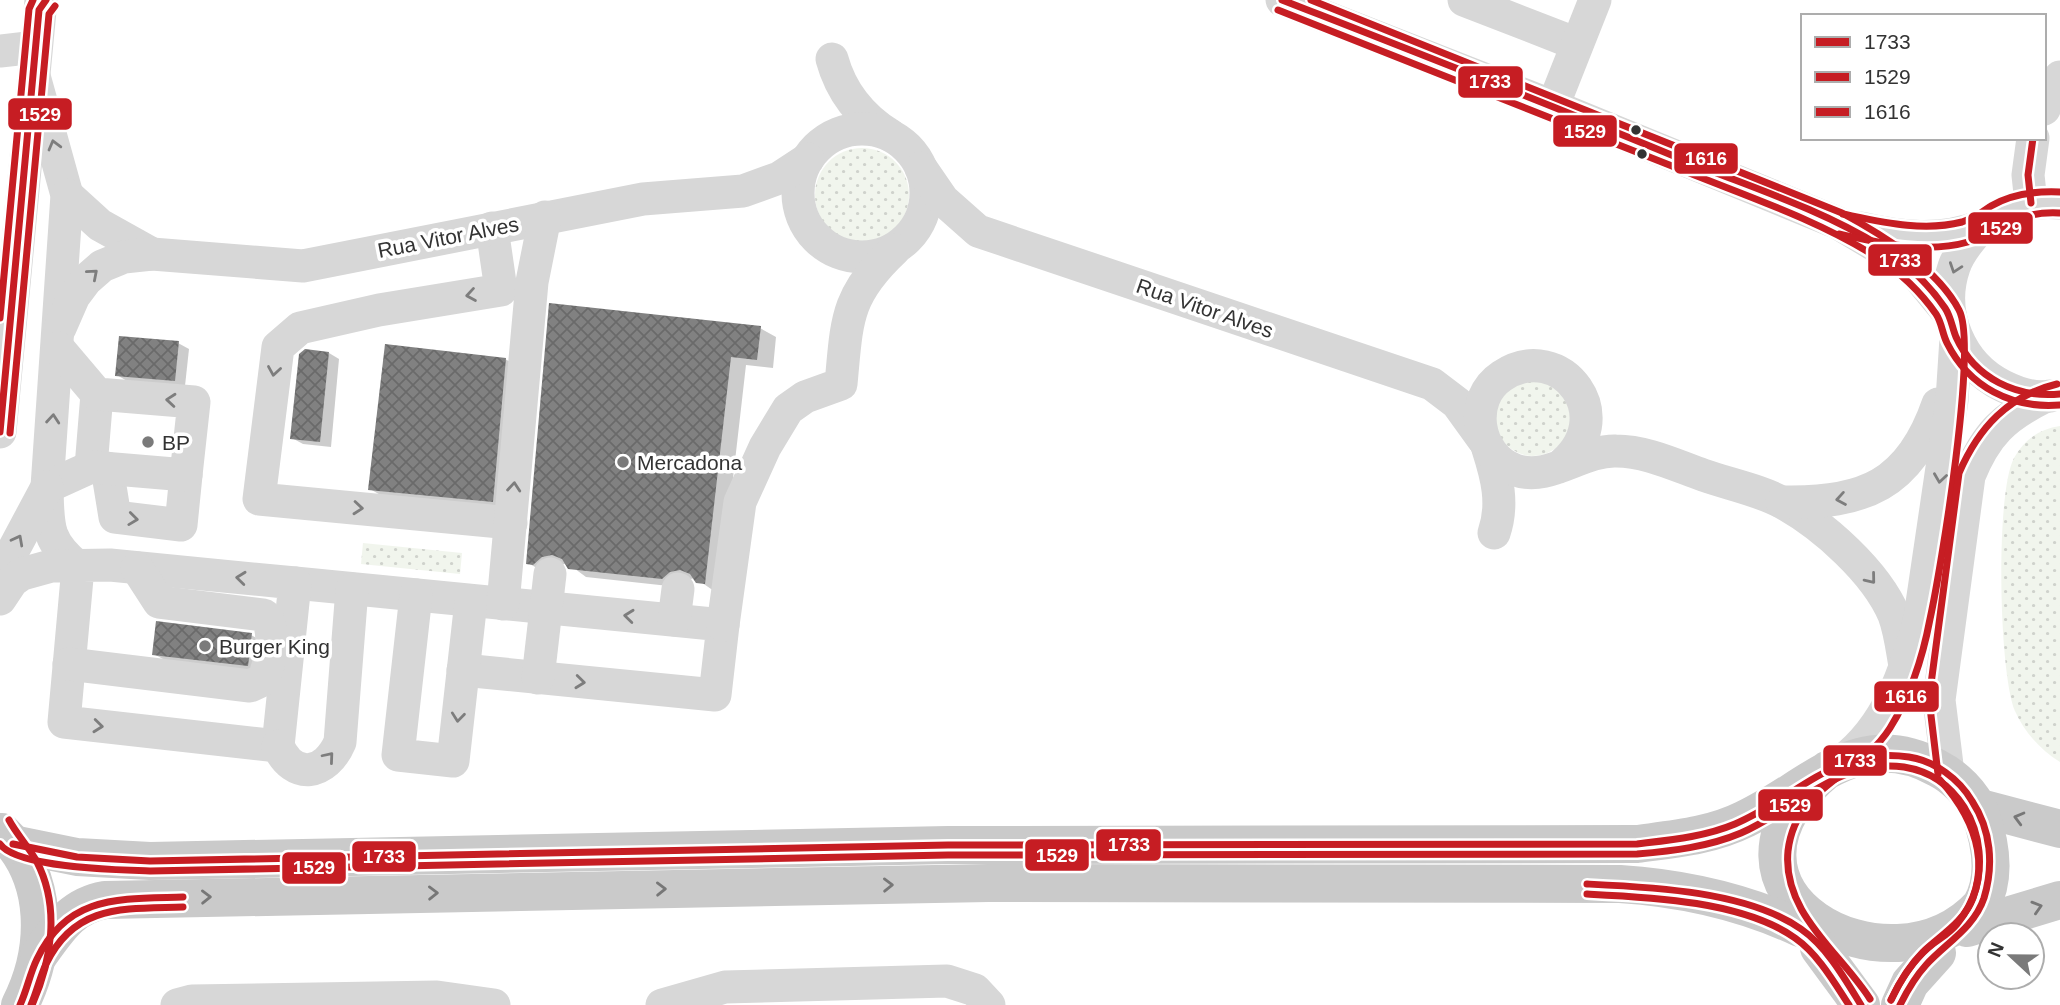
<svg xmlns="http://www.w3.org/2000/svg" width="2060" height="1005" viewBox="0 0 2060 1005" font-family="Helvetica,sans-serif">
	<defs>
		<pattern id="grass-dots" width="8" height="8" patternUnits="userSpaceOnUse" patternTransform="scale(1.75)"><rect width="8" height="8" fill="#f1f5ed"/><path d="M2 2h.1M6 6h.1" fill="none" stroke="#cfd2cc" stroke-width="1.8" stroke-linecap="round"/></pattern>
		<pattern id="building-cross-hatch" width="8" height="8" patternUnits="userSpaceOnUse" patternTransform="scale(1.75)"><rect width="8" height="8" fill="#818181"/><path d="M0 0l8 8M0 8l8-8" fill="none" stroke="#6a6a6a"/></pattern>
	</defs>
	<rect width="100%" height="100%" fill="#fff"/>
	<g fill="url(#grass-dots)">
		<circle cx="862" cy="195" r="47"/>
		<circle cx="1533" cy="418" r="38"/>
		<path d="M 2060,426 L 2060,762 C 2041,750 2024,732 2015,711 C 1999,674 1995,494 2014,458 C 2024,440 2039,429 2060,426 Z"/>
		<path d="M 363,543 L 462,553 L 460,574 L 361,564 Z"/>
	</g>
	<g fill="#0003">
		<path d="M 551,305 L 760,328 L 776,337 L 773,368 L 746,365 L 720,592 L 714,591 L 695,578 L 686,580 L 678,587 L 586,577 L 567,563 L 544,572 L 528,563 Z"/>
		<path d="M 178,343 L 189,349 L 185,386 L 127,381 L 117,375 Z"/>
		<path d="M 329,353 L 339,359 L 331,447 L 303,444 L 292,438 Z"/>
		<path d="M 505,359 L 526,371 L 513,513 L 391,501 L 370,489 Z"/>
		<path d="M 251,635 L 267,644 L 262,674 L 170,663 L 154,654 Z"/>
	</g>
	<g fill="url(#building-cross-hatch)">
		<path d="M 549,303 L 761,326 L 757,360 L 731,357 L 705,584 L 696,583 L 690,574 L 680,570 L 670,572 L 662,579 L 568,569 L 562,559 L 552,555 L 542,557 L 533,565 L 526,564 Z"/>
		<path d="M 119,336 L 179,341 L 175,381 L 115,376 Z"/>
		<path d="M 385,344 L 506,358 L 493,502 L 368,490 Z"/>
		<path d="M 305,349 L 329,352 L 320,442 L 290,439 L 299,354 Z"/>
		<path d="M 156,621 L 252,633 L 248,666 L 152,655 Z"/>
	</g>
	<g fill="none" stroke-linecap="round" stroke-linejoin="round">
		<g stroke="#d7d7d7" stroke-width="33">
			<path d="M 1282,0 L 1553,106 L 1838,223 L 1901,261 L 1918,276 L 1950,315"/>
			<path d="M 1464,0 L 1577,44"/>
			<path d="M 0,51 L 36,47"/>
			<path d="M 832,59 C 841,92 861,117 890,135"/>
			<path d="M 34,76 L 67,195 L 47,487 C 48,526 46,541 78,567"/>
			<path d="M 1553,106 L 1595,0"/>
			<path d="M 2044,109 L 2060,77"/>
			<circle cx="862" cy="193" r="64"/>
			<path d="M 921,168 L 943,200 L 978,231 L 1432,384 L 1457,403 L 1483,439"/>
			<path d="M 67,195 L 100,225 L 152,254"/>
			<path d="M 2031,203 L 2028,175 L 2033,138"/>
			<path d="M 1981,227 C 1970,239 1959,252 1954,267 C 1938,313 1960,365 2003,386 C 2017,393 2035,399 2050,396"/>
			<path d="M 492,228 L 501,290 L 379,310 L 300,328 L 278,347 L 259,499 L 511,523"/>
			<path d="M 1861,228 C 1900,237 1939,242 1979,227 C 1986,225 1991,219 1997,216 C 2017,204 2038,201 2060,203"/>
			<path d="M 60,328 L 74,296 L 86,280 L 102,266 L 124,257 L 152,254 L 303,266 L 643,199 L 743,191 L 779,178 L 808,159"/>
			<path d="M 0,432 L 41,0"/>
			<path d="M 1488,449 C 1497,477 1504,504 1494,533"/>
			<path d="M 91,467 L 97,394"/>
			<path d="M 1559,467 C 1623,418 1561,337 1502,376 C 1467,399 1476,456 1515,470 C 1550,482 1581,450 1616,451 C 1646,451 1675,465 1703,475 C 1728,484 1760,490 1783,503 C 1823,525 1876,572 1894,615 C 1900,631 1902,649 1905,666"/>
			<path d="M 107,468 L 115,517 L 181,525 L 186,475"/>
			<path d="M 47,487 L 91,467 L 186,475 L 194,402 L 97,394 L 58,348"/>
			<path d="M 1782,502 C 1864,504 1910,485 1938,404"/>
			<path d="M 295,583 L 723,625 L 715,695 L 463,670"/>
			<path d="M 416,595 L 398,755 L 453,761 L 471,601"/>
			<path d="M 0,596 L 8,560 L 47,487"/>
			<path d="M 0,599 L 12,581 L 22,574 L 51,566 L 110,565 L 295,583 L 278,746 L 64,722 L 78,567"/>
			<path d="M 503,604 L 532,282 L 545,217"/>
			<path d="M 674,620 L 678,589"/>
			<path d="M 723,625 L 740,502 L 765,447 L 788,409 L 805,397 L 841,384 C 847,321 845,296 894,250"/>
			<path d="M 69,664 L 250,686 L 263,680 C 270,664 278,628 264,615 L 159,602 L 137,568"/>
			<path d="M 538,678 L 550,574"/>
			<path d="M 278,746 C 294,781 326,775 340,742 L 352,589"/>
			<path d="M 1842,761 C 1888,726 1906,671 1920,617 L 1952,400 L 1956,338"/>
			<path d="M 1948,773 L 1939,700 L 1969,476 C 1986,434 2004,417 2044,397"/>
			<path d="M 177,1005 L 192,1001 L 437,997 L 494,1005"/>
			<path d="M 662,1005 L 725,987 L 947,981 L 975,990 L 989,1005"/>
		</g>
		<g stroke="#cacaca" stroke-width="38">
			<path d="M 1977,807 L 2060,829"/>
			<path d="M 2,832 C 50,877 48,950 20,1005"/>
			<path d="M 13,844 L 77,857 L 150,861 L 948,845 L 1637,844 C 1674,839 1711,836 1745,819 C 1811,788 1858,725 1937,768 C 1955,777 1972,794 1980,813 C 1990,841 1997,877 1981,905 C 1889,1005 1683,890 1827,770"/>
			<path d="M 1967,928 L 2060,900"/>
			<path d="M 1819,948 L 1861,1005"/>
			<path d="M 39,955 C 58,929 71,906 105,900 L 988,883 L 1620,884 C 1682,888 1744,902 1800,928"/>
			<path d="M 1900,1005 L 1910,983 L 1937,953"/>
		</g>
		<defs>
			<g id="bus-1">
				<path d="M 1282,0 C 1415,52 1549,104 1681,159 C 1747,186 1819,208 1880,246 C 1905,262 1928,283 1945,308 C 1951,317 1952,327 1956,337 C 1975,379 2017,398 2060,394"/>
				<path d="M 2031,203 L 2028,175 L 2033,138"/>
				<path d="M 0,432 L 39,10 L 46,0"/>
				<path d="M 13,844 L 77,857 L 150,861 L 948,845 L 1637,844 C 1670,840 1704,837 1735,824 C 1798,797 1834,746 1909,757 C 1935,761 1959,779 1972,801 C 1991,830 1994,865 1984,898 C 1974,928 1946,943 1926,965 C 1915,977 1907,991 1900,1005"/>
				<path d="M 1587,884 C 1651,887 1747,891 1801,929 C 1827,947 1845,979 1861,1005"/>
				<path d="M 20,1005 C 27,990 30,973 37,959 C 68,894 121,899 183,897"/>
			</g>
			<g id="bus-2">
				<path d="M 1278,10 C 1411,62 1544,114 1677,168 C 1743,195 1814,218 1875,256 C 1898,271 1920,291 1936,314 C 1942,323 1942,333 1947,343 C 1969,387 2012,409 2060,405"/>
				<path d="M 1839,234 C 1881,243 1926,254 1968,242 C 2007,231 2012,211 2059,213"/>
				<path d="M 10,433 L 49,14 L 55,6"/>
				<path d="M 0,844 C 17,868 119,870 150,871 L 948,855 L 1637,854 C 1672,851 1708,847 1741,833 C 1796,809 1839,758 1904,767 C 1929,771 1950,785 1964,807 C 1981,834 1984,868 1973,898 C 1964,922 1941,935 1923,952 C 1909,966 1899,983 1891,1000"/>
				<path d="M 1587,894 C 1649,897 1743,901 1795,938 C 1818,954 1834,982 1849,1005"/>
				<path d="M 31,1005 C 37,991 40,977 46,964 C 75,903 126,909 183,907"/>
			</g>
			<g id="bus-3">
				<path d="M 1311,0 L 1842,213 C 1883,235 1937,268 1959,310 C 1978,346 1941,569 1930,619 C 1923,656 1910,696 1890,728 C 1859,777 1796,784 1788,851 C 1782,913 1840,952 1870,999"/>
				<path d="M 1843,214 C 1882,222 1923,232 1962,222 C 1974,218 1981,213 1991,206 C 2011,194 2037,191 2060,192"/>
				<path d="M 0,318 L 29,9 L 33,0"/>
				<path d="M 1938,774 L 1929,699 L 1959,473 C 1979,427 2008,396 2057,384"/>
				<path d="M 9,820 C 17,835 29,847 37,862 C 60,907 52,960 32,1005"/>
				<path d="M 1891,1000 C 1900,981 1911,963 1928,948 C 1937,940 1949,934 1957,924 C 1996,876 1978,822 1940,780"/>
			</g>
		</defs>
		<use href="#bus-1" stroke="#fff" stroke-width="12"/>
		<use href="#bus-2" stroke="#fff" stroke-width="12"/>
		<use href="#bus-3" stroke="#fff" stroke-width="12"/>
		<use href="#bus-1" stroke="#c61d23" stroke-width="7"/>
		<use href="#bus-2" stroke="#c61d23" stroke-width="7"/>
		<use href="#bus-3" stroke="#c61d23" stroke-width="7"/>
	</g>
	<defs><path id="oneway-chevron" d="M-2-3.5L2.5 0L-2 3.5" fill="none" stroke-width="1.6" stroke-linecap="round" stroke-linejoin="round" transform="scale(1.75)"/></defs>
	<g stroke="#7d7d7d">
		<use href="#oneway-chevron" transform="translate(54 145) rotate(-105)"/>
		<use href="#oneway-chevron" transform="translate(1955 268) rotate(109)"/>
		<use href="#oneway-chevron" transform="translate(93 274) rotate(-41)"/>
		<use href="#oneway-chevron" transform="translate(471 295) rotate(171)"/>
		<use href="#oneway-chevron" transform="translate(274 371) rotate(99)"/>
		<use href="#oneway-chevron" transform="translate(171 400) rotate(-175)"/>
		<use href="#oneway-chevron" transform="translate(53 419) rotate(-85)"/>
		<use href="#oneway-chevron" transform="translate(1940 478) rotate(98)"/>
		<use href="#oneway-chevron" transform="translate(514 487) rotate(-85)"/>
		<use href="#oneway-chevron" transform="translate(1841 499) rotate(170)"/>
		<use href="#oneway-chevron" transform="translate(358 508) rotate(5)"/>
		<use href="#oneway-chevron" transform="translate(133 519) rotate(7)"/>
		<use href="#oneway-chevron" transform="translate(18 540) rotate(-62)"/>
		<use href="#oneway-chevron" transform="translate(241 578) rotate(-174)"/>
		<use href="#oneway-chevron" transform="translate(1871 579) rotate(51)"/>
		<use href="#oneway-chevron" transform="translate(629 616) rotate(-174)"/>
		<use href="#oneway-chevron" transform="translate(580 682) rotate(6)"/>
		<use href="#oneway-chevron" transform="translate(458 717) rotate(96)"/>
		<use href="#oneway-chevron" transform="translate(98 726) rotate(6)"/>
		<use href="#oneway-chevron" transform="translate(329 757) rotate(-50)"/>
	</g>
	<g stroke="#777">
		<use href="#oneway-chevron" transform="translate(2019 818) rotate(-165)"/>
		<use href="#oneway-chevron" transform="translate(888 885) rotate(-1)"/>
		<use href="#oneway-chevron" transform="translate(661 889) rotate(-1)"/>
		<use href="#oneway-chevron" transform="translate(433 893) rotate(-1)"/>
		<use href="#oneway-chevron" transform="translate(206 897) rotate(-1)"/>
		<use href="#oneway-chevron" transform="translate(2037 907) rotate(-17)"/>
	</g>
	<g fill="#333" stroke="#fff" stroke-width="2.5">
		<circle cx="1636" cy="130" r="6"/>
		<circle cx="1642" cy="154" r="6"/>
	</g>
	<g fill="#7a7a7a" stroke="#fff" stroke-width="2.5">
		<circle cx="148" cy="442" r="7"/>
		<circle cx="623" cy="462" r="7"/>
		<circle cx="205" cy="646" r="7"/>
	</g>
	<g text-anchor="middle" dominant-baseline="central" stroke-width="7" stroke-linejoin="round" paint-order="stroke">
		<g font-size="21" fill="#333" stroke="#fff">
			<text transform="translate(448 237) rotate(-11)">Rua Vitor Alves</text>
			<text transform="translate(1205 308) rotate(19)">Rua Vitor Alves</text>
		</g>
		<g font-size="21" fill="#333" stroke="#fff" text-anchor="start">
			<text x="162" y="442">BP</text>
			<text x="637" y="462">Mercadona</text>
			<text x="219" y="646">Burger King</text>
		</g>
	</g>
	<g stroke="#fff" stroke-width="2.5">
		<rect x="1457" y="65" width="67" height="34" rx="7" fill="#c61d23"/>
		<rect x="7" y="97" width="66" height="34" rx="7" fill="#c61d23"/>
		<rect x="1552" y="114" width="66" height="34" rx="7" fill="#c61d23"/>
		<rect x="1673" y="142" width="66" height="33" rx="7" fill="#c61d23"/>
		<rect x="1967" y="211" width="67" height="34" rx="7" fill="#c61d23"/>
		<rect x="1867" y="243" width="66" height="34" rx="7" fill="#c61d23"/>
		<rect x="1873" y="680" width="67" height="33" rx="7" fill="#c61d23"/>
		<rect x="1822" y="744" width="66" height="33" rx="7" fill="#c61d23"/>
		<rect x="1757" y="788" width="67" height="34" rx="7" fill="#c61d23"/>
		<rect x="1095" y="828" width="67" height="34" rx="7" fill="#c61d23"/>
		<rect x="1024" y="838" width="66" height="34" rx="7" fill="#c61d23"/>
		<rect x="351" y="840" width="66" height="33" rx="7" fill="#c61d23"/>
		<rect x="281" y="851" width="66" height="34" rx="7" fill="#c61d23"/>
	</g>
	<g font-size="19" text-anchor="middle" font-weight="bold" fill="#fff">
		<text x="1490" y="88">1733</text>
		<text x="40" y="121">1529</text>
		<text x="1585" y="138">1529</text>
		<text x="1706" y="165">1616</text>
		<text x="2001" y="235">1529</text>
		<text x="1900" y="267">1733</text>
		<text x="1906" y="703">1616</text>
		<text x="1855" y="767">1733</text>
		<text x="1790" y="812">1529</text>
		<text x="1129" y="851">1733</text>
		<text x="1057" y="862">1529</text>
		<text x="384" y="863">1733</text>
		<text x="314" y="874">1529</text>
	</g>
	<rect x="1801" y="14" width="245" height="126" fill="#ffffff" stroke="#adadad" stroke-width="2"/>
	<rect x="1815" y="37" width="35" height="10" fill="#c61d23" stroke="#adadad" stroke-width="2"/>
	<text x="1864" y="49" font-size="21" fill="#333333">1733</text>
	<rect x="1815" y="72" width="35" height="10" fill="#c61d23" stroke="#adadad" stroke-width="2"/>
	<text x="1864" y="84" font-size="21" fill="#333333">1529</text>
	<rect x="1815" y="107" width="35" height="10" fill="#c61d23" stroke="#adadad" stroke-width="2"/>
	<text x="1864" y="119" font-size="21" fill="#333333">1616</text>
	<g transform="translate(2011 956) rotate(292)"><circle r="33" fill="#ffffff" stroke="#adadad" stroke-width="2"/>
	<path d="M0-5L12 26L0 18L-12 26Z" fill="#7a7a7a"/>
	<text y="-10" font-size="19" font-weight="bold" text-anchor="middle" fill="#333333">N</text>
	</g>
</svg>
